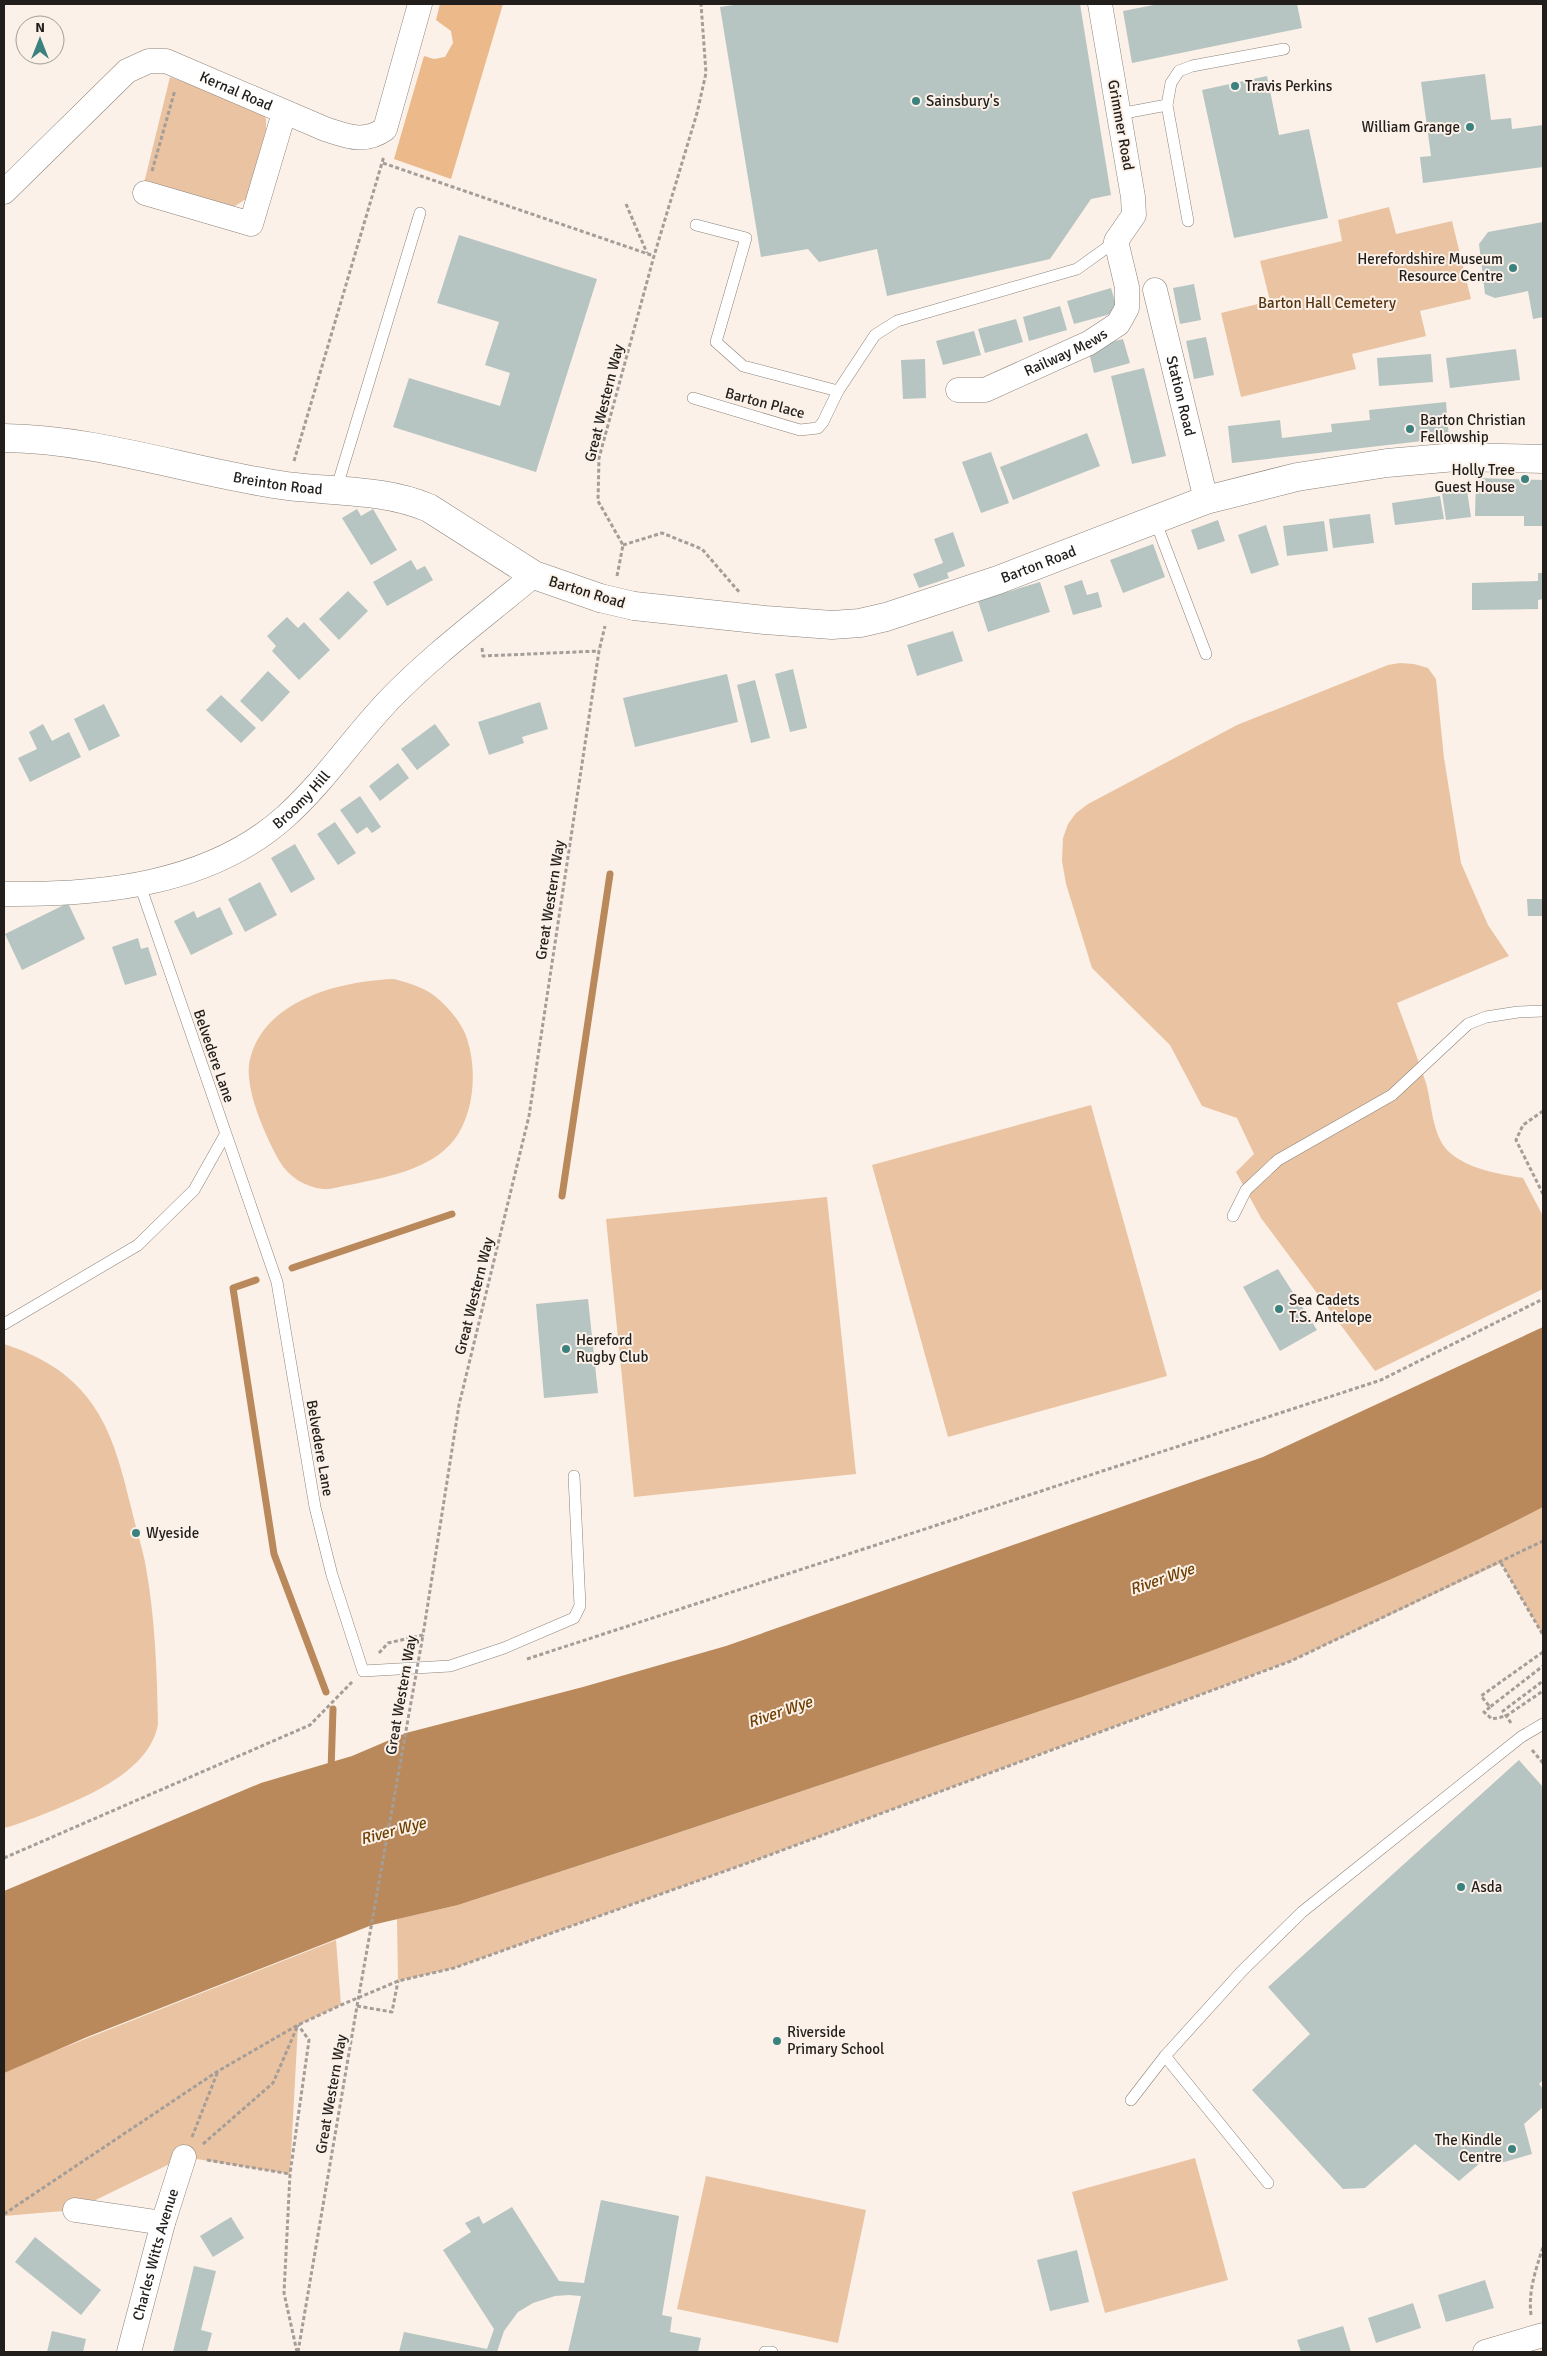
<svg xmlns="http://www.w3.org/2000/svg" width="1547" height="2356" viewBox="0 0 1547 2356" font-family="Signika,sans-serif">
	<rect width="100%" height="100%" fill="#fbf1e8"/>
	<g fill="#eac4a2">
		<path d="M 170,77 L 261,109 L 266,119 L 266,130 L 246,199 L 235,206 L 220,206 L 144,183 Z"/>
		<path d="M 1389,207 L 1396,234 L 1452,221 L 1471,299 L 1420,311 L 1426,336 L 1352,354 L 1356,369 L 1241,397 L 1221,313 L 1270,301 L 1260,261 L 1342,241 L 1338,220 Z"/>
		<path d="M 1400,663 L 1414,664 L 1428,668 L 1436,679 L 1444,758 L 1461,863 L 1488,925 L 1509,956 L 1397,1003 C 1407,1030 1417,1056 1426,1083 C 1432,1104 1432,1135 1448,1151 C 1467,1169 1499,1174 1523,1178 L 1543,1216 L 1543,1289 L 1375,1371 L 1261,1218 L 1236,1172 L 1254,1154 L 1237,1118 L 1202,1106 L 1170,1045 L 1092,968 L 1066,884 L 1062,861 L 1063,838 L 1068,824 L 1076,813 L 1088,804 L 1237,725 L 1388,665 Z"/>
		<path d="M 394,979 C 408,983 424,987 436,997 C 449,1008 464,1025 468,1042 C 477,1072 474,1114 454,1140 C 431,1170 383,1178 349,1185 C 341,1186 330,1190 323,1189 C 305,1187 289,1177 280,1162 C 266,1138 243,1087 250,1059 C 265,999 341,981 394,979 Z"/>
		<path d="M 1091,1105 L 1167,1376 L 948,1437 L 872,1165 Z"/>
		<path d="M 827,1197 L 856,1474 L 634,1497 L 606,1219 Z"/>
		<path d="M 4,1344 C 38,1355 69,1372 90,1401 C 113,1432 122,1471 131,1507 C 135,1525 141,1543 145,1562 C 155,1615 157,1670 158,1724 C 150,1772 84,1798 44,1814 C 31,1819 17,1825 4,1828 Z"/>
		<path d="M 1543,1507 L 1543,1635 L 1501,1563 L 1291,1661 L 756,1860 L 454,1968 L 398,1981 L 397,1919 L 458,1905 C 606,1857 753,1808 900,1758 C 1118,1685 1338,1614 1543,1507 Z"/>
		<path d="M 336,1940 L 341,2005 L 298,2025 L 290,2174 L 184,2157 L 75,2210 L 4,2216 L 4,2071 Z"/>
		<path d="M 1195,2158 L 1228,2280 L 1105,2313 L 1072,2192 Z"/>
		<path d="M 706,2176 L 866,2210 L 838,2343 L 677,2309 Z"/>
	</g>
	<path fill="#ecb98a" d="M 440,4 L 503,4 L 451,179 L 394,159 L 424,56 L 434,59 L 445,57 L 453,43 L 451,31 L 436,20 Z"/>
	<path fill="#b9885b" d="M 1543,1327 L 1543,1507 C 1338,1614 1118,1685 900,1758 C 753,1808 606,1857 458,1905 L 372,1925 L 87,2037 L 4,2073 L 4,1891 L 261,1783 L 352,1756 L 406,1733 L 583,1687 L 726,1646 L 1263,1457 Z"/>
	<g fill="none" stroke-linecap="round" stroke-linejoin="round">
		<g stroke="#b9885b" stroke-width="7">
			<path d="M 562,1196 L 610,874"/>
			<path d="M 292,1268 L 452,1214"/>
			<path d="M 256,1280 L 233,1288 L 274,1554 L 326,1692"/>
			<path d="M 331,1771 L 333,1709"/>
		</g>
	</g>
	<g fill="#b6c4c2">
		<path d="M 741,4 L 1080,4 L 1111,195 L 1091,199 L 1050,259 L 887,296 L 877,249 L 819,262 L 808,249 L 761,257 L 720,7 Z"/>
		<path d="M 1159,4 L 1297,4 L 1302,28 L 1132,63 L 1123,11 Z"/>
		<path d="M 1485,74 L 1491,120 L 1511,118 L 1512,129 L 1543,125 L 1543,167 L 1423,183 L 1420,157 L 1431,156 L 1421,82 Z"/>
		<path d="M 1267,76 L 1279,135 L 1309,129 L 1328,218 L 1234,238 L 1202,90 Z"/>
		<path d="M 1543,222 L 1543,317 L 1533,319 L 1528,291 L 1495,298 L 1485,294 L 1479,244 L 1488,232 Z"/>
		<path d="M 459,235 L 597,279 L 536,472 L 393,427 L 409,378 L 500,406 L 510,373 L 485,365 L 499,322 L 437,303 Z"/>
		<path d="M 1194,284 L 1201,320 L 1180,324 L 1173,288 Z"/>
		<path d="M 1111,288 L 1118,312 L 1074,324 L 1067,301 Z"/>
		<path d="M 1060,306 L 1067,330 L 1029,341 L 1023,317 Z"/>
		<path d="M 1016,319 L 1023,342 L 985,353 L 978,329 Z"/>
		<path d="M 974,331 L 981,355 L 943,365 L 936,341 Z"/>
		<path d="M 1206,337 L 1214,375 L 1194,379 L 1186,341 Z"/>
		<path d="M 1123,339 L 1130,363 L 1094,373 L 1088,348 Z"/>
		<path d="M 1516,349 L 1520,380 L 1450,388 L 1446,358 Z"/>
		<path d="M 1431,354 L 1433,382 L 1379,386 L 1377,358 Z"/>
		<path d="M 925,359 L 926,398 L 903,399 L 901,360 Z"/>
		<path d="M 1144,368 L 1166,456 L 1132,464 L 1111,376 Z"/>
		<path d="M 1446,402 L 1449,438 L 1232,463 L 1228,426 L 1280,420 L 1282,438 L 1332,432 L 1331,424 L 1370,420 L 1369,410 Z"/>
		<path d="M 1087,433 L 1100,466 L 1013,500 L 1000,467 Z"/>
		<path d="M 991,452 L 1009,503 L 981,513 L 962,462 Z"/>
		<path d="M 1476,478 L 1543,480 L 1543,526 L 1524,526 L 1524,516 L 1475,516 Z"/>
		<path d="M 1467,490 L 1471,517 L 1446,520 L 1442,493 Z"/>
		<path d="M 1440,496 L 1444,519 L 1395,525 L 1392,503 Z"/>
		<path d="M 357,509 L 361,516 L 373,509 L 397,550 L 371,565 L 342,518 Z"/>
		<path d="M 1370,514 L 1374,543 L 1333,548 L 1329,519 Z"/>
		<path d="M 1218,520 L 1225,541 L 1198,550 L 1191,530 Z"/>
		<path d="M 1324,521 L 1328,551 L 1287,556 L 1283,526 Z"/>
		<path d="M 1266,525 L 1279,565 L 1251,574 L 1238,535 Z"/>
		<path d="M 953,532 L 965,566 L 947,573 L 949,578 L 919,588 L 913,574 L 943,563 L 934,539 Z"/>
		<path d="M 1153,544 L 1165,577 L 1123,593 L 1110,560 Z"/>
		<path d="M 411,560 L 417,570 L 425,566 L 433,580 L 387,606 L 373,582 Z"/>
		<path d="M 1538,573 L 1543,573 L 1543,599 L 1538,600 L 1538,609 L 1472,610 L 1472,583 L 1538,581 Z"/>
		<path d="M 1082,580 L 1087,595 L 1098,592 L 1102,607 L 1073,615 L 1064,586 Z"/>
		<path d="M 1040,582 L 1050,612 L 988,632 L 978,601 Z"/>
		<path d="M 348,591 L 368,611 L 339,640 L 319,619 Z"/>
		<path d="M 287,617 L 298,628 L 304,622 L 330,650 L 299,680 L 272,651 L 276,646 L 267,636 Z"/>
		<path d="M 953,631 L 963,661 L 917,676 L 907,645 Z"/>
		<path d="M 793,669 L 807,728 L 790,732 L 775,674 Z"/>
		<path d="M 268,671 L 290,692 L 262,722 L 240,701 Z"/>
		<path d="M 727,674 L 738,722 L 635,747 L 623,698 Z"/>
		<path d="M 755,680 L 770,738 L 751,743 L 737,685 Z"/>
		<path d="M 221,695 L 256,728 L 241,743 L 206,710 Z"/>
		<path d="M 540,702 L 548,729 L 522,737 L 524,743 L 489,755 L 478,722 Z"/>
		<path d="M 104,704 L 120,736 L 89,751 L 74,719 Z"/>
		<path d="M 43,724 L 52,741 L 69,732 L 81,757 L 30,782 L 18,758 L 37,749 L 29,732 Z"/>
		<path d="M 435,724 L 450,745 L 417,770 L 401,749 Z"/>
		<path d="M 398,763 L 409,778 L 380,801 L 369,786 Z"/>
		<path d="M 360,796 L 381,827 L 372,833 L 367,827 L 357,834 L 340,810 Z"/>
		<path d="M 335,822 L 356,853 L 338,865 L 317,834 Z"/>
		<path d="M 295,844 L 315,879 L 291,893 L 271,858 Z"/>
		<path d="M 260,882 L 277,915 L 245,932 L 228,899 Z"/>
		<path d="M 1527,899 L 1543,899 L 1543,916 L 1528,916 Z"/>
		<path d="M 68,903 L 85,939 L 22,970 L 5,934 Z"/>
		<path d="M 220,907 L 233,934 L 191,955 L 174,921 L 194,911 L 197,918 Z"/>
		<path d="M 138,938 L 141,949 L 148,947 L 157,975 L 125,985 L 112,947 Z"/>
		<path d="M 1278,1269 L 1317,1330 L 1280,1351 L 1243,1287 Z"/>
		<path d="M 588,1299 L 598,1393 L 544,1398 L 536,1304 Z"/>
		<path d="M 1519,1760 L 1543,1787 L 1543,2080 L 1539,2084 L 1543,2089 L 1543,2107 L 1524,2124 L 1532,2154 L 1501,2163 L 1493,2152 L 1459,2181 L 1415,2144 L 1365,2188 L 1343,2189 L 1252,2090 L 1310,2034 L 1268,1987 Z"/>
		<path d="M 601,2200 L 679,2216 L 662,2315 L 672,2317 L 670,2332 L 701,2338 L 698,2352 L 568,2352 L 581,2296 L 569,2295 L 555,2296 L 533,2303 L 518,2312 L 504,2331 L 497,2352 L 399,2352 L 404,2332 L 487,2349 L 494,2329 L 443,2250 L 471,2232 L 465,2223 L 479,2216 L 483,2224 L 512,2207 L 559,2281 L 584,2283 Z"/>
		<path d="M 231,2217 L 244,2238 L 213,2257 L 200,2236 Z"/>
		<path d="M 35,2237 L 101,2290 L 81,2315 L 15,2262 Z"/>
		<path d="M 1077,2250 L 1089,2302 L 1050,2311 L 1037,2260 Z"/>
		<path d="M 194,2266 L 216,2271 L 201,2330 L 212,2333 L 207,2352 L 173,2352 Z"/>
		<path d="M 1485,2280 L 1494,2308 L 1446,2322 L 1438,2295 Z"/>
		<path d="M 1413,2303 L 1421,2328 L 1376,2343 L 1368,2318 Z"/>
		<path d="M 1343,2326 L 1351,2352 L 1301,2352 L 1297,2340 Z"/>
		<path d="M 52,2331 L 86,2339 L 83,2352 L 47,2352 Z"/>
	</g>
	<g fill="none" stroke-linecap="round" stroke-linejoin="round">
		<defs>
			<g id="service">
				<path d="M 1119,114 L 1167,105"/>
				<path d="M 1188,221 L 1167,105 L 1171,83 L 1179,71 L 1192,66 L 1284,49"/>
				<path d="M 696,225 L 746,238 L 716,342 L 743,366 L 838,391"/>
				<path d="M 693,398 L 800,430 L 818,428 L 823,422 L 838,391 L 875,335 L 897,321 L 1077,269 L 1116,241"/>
				<path d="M 336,490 L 420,213"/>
				<path d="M 1155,520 L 1206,654"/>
				<path d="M 140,885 L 277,1282 L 315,1507 L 332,1575 L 363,1671 L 450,1666 L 504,1648 L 574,1618 L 580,1606 L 574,1476"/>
				<path d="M 1233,1216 L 1246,1190 L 1278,1160 L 1392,1095 L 1468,1024 L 1486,1017 L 1518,1012 L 1543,1011"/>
				<path d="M 4,1324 L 138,1245 L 194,1190 L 225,1135"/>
				<path d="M 1165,2056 L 1268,2183"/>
				<path d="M 1131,2100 L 1165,2056 L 1242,1971 L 1302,1912 L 1521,1737 L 1543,1724"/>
				<path d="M 765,2352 L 772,2352"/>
			</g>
			<g id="minor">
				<path id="s1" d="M 4,192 L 127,71 L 149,61 L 166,61 L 325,129 C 347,136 364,144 385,129 L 420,4"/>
				<path d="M 145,193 L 251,224 L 284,113"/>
				<path id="s2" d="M 1155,290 L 1206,500"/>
				<path id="s3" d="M 958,390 L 985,390 L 1089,343 L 1118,324 L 1127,308 L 1127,287 L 1116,241 L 1134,215 L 1133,197 L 1100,4"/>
				<path id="s4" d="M 4,894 C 101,895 209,885 285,817 C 324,782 352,739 388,701 C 432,655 485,616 534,575"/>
				<path d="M 75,2210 L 163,2223"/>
				<path id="s5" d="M 129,2352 L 163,2223 L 184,2157"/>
				<path d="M 1485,2352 L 1543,2335"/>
			</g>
			<g id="tertiary">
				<path id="s6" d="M 4,438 C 100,439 193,473 287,486 C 335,492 384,489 429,508 L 534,575 L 600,598"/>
				<path id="s7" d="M 634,606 L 765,620 L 832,625 L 860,623 L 886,617 L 998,580 L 1206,500 L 1297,477 L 1387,463 L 1456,457 L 1543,459"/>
			</g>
		</defs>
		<use href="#service" stroke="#8b827a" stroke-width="12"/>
		<use href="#minor" stroke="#8b827a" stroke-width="25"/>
		<use href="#tertiary" stroke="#8b827a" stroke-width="29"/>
		<g stroke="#a59e98" stroke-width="3" stroke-dasharray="4 2.5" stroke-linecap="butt">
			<path d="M 383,163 L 654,256"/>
			<path d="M 152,171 L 175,90"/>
			<path d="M 626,204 L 647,253"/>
			<path d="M 294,461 L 384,156"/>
			<path d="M 623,545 L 662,533 L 702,549 L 740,593"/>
			<path d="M 617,576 L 623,545 L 598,501 L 599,458 L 654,256 L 697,113 L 706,73 L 701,4"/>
			<path d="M 482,648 L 483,656 L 599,651"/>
			<path d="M 1543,1111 L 1523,1125 L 1516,1140 L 1543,1194"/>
			<path d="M 1501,1563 L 1543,1635"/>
			<path d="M 1543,1652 L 1481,1696 L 1490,1707 L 1543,1666"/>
			<path d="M 379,1653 L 388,1643 L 423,1635 L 459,1405 L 529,1116 L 599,651 L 605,626"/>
			<path d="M 527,1659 L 1381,1380 L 1543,1299"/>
			<path d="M 1490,1707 L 1484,1712 L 1492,1719 L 1506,1716 L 1543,1691"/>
			<path d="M 1511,1723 L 1503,1711 L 1543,1681"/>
			<path d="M 1532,1750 L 1543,1763"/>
			<path d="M 4,1858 L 310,1725 L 352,1682"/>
			<path d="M 192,2137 L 218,2071"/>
			<path d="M 203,2144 L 273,2083 L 298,2025"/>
			<path d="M 207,2160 L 290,2174"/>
			<path d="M 4,2214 L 218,2071 L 298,2025 L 341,2005 L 398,1981 L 454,1968 L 756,1860 L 1291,1661 L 1543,1541"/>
			<path d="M 1531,2315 C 1528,2291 1536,2269 1543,2247"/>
			<path d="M 297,2352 L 284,2293 L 290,2174 L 309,2040 L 298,2025"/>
			<path d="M 298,2352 L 357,2006 L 392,2012 L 398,1981"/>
		</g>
		<use href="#service" stroke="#fff" stroke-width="11"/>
		<use href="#minor" stroke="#fff" stroke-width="24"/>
		<use href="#tertiary" stroke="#fff" stroke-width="28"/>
		<defs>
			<path id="tertiary-bridge" d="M 600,598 L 634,606"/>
		</defs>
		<use href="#tertiary-bridge" stroke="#8b827a" stroke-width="29" stroke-linecap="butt"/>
		<path stroke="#a59e98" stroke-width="3" stroke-dasharray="4 2.5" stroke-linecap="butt" d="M 357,2006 L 423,1635"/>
		<use href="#tertiary-bridge" stroke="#fff" stroke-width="28"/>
	</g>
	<g fill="#3b827f" stroke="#fbf1e8" stroke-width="2">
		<circle cx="1235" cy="86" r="5"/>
		<circle cx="916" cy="101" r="5"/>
		<circle cx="1470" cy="127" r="5"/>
		<circle cx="1513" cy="268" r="5"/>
		<circle cx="1410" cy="429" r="5"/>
		<circle cx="1525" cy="479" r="5"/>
		<circle cx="1279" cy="1309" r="5"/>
		<circle cx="566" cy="1349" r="5"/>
		<circle cx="136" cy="1533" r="5"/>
		<circle cx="1461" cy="1887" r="5"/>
		<circle cx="777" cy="2041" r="5"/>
		<circle cx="1512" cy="2149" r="5"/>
	</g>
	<g text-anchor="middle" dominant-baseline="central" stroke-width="4" stroke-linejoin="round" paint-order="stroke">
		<g font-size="15" fill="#211e1b" stroke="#fbf1e8" text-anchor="start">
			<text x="1245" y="86">Travis Perkins</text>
			<text x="926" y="101">Sainsbury's</text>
			<text x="1460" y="127" text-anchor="end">William Grange</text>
			<text x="1503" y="259" text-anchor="end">Herefordshire Museum<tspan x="1503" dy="17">Resource Centre</tspan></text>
			<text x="1420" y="420">Barton Christian<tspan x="1420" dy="17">Fellowship</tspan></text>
			<text x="1515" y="470" text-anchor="end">Holly Tree<tspan x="1515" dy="17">Guest House</tspan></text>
			<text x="1289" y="1300">Sea Cadets<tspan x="1289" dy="17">T.S. Antelope</tspan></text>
			<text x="576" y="1340">Hereford<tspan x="576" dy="17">Rugby Club</tspan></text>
			<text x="146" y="1533">Wyeside</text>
			<text x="1471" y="1887">Asda</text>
			<text x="787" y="2032">Riverside<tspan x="787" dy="17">Primary School</tspan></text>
			<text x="1502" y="2140" text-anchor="end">The Kindle<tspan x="1502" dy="17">Centre</tspan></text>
		</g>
		<g font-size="15" fill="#211e1b" stroke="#fbf1e8">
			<text stroke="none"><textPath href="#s1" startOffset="290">Kernal Road</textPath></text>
			<text transform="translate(1121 125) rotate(80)">Grimmer Road</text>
			<text stroke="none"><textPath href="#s3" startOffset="116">Railway Mews</textPath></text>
			<text stroke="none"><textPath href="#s2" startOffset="109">Station Road</textPath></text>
			<text transform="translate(604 403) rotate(-76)">Great Western Way</text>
			<text transform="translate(765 403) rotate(15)">Barton Place</text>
			<text stroke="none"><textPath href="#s6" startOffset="278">Breinton Road</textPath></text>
			<text stroke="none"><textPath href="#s7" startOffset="415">Barton Road</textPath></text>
			<text transform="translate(587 592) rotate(17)">Barton Road</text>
			<text stroke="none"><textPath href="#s4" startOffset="322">Broomy Hill</textPath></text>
			<text transform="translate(550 900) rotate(-81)">Great Western Way</text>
			<text transform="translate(214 1056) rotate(71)">Belvedere Lane</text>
			<text transform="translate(474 1296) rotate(-76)">Great Western Way</text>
			<text transform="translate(320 1448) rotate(80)">Belvedere Lane</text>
			<text transform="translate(401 1695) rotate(-80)">Great Western Way</text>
			<text transform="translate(331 2094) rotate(-80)">Great Western Way</text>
			<text stroke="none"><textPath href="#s5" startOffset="101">Charles Witts Avenue</textPath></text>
		</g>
		<g font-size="15" fill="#563410" stroke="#fbf1e8">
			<text x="1327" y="303">Barton Hall Cemetery</text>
		</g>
		<g font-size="16" font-style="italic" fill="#6e3f03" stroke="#fbf1e8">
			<text transform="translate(1162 1579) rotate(-19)">River Wye</text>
			<text transform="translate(780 1712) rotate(-19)">River Wye</text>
			<text transform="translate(393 1831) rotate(-15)">River Wye</text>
		</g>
	</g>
	<rect width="1547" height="2356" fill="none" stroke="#211e1b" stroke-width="10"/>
	<g transform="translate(40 40)"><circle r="24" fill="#fbf1e8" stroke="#a49d96"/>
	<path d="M0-4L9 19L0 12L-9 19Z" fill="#3b827f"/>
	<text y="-8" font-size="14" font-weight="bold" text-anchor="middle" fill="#211e1b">N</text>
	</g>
</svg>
